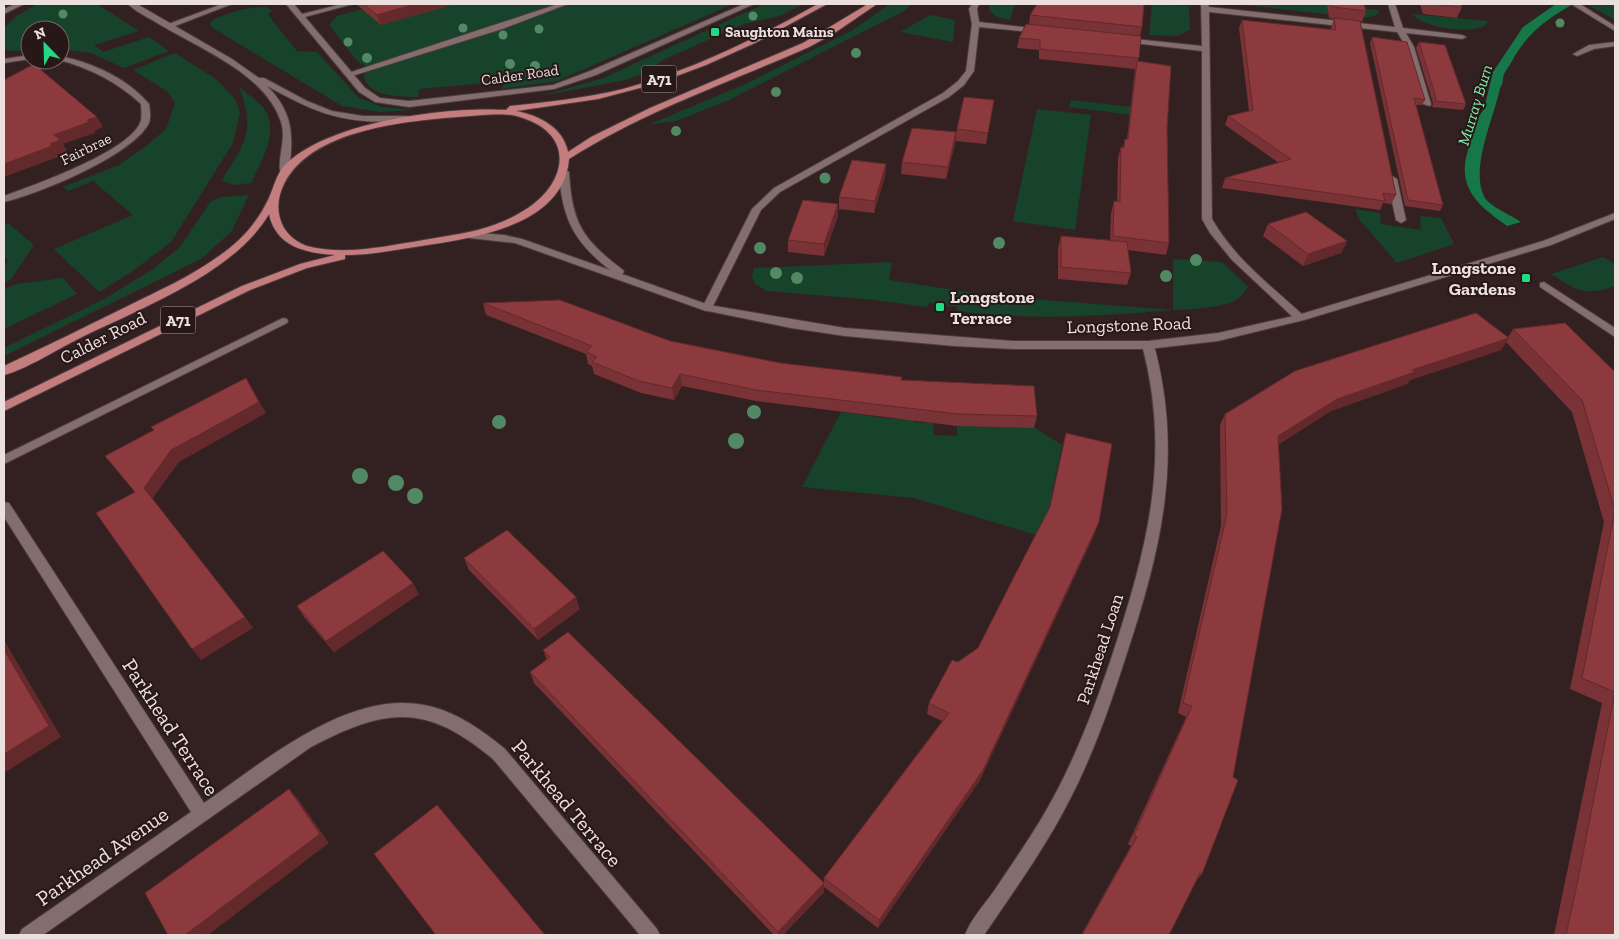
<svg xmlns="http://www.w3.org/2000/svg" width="1619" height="939" viewBox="0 0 1619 939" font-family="'Zilla Slab',serif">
	<rect width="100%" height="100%" fill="#332121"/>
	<g fill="#16432a">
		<path d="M 37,4 L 97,4 L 139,31 L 94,45 L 103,52 L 149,37 L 169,51 L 124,68 L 91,53 L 60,49 L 60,30 L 30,30 L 30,50 L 12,51 L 5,49 L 4,28 L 15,17 Z"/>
		<path d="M 381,4 L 733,4 L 557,81 L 501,89 L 506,81 L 419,89 L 418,97 C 401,97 365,97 364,74 L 369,68 L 357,61 L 329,25 L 337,16 Z"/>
		<path d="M 764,4 L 804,4 L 779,16 L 744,24 L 665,59 L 646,72 L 626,80 L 541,96 L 603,78 Z"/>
		<path d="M 890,4 L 912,4 L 904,11 L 729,100 L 676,121 L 648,125 L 743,85 L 851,31 Z"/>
		<path d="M 990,4 L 1015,4 L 1010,20 L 997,17 L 989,10 Z"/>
		<path d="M 1152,4 L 1189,6 L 1190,30 L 1177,36 L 1149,35 Z"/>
		<path d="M 1235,4 L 1319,4 L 1379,10 L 1379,12 L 1375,16 L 1361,18 Z"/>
		<path d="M 1586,4 L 1615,4 L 1615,20 Z"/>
		<path d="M 266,7 L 272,10 L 268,15 L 297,51 L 317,52 L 359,98 L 382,107 L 414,110 L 380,112 L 342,106 L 211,27 L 210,22 C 227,12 247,7 266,7 Z"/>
		<path d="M 1412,14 L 1488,21 L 1486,25 C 1470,35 1424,28 1412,14 Z"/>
		<path d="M 930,15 L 955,20 L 953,42 L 900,32 Z"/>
		<path d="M 175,53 L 216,79 L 235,99 L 240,112 L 233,143 L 171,242 L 130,273 L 99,292 L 54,249 L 133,215 L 93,181 L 68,191 L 63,187 L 119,165 L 146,146 L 166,129 L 175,103 L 168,92 L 133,70 Z"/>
		<path d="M 239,87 C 246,93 257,100 263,107 C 281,131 261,161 251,183 L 233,185 L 222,180 C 245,142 256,133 239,87 Z"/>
		<path d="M 1071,100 L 1164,111 L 1164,119 L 1069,107 Z"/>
		<path d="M 1037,109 L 1091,115 L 1075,230 L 1013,221 Z"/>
		<path d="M 249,195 L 231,232 L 201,259 L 4,356 L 4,348 L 104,299 L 153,269 L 180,247 L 211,201 L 222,197 Z"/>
		<path d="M 1355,209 L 1380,213 L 1381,224 L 1421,230 L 1420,216 L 1441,218 L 1454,244 L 1397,263 L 1359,219 Z"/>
		<path d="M 8,223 L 34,245 L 11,279 L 4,283 L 4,267 L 8,261 L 4,256 L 4,225 Z"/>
		<path d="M 1603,257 L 1615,264 L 1615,286 C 1585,297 1576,290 1551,274 Z"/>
		<path d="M 1173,259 L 1222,262 L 1248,287 C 1244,294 1237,301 1229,303 C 1207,310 1182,309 1160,311 C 1092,317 1024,320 957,311 L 957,307 L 929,303 L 927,307 L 874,300 L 766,291 L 755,284 L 752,276 L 754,268 L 892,262 L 889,280 L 994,296 L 1173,310 Z"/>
		<path d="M 63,278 L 77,294 L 4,329 L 4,289 L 16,284 Z"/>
		<path d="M 912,411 L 914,422 L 933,423 L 934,435 L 957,436 L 957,425 L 1035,428 L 1062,445 L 1043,537 L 914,498 L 802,487 L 841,412 L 895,419 L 897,412 Z"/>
	</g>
	<path fill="#167749" d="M 1556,4 L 1573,4 C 1547,19 1527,33 1512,61 C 1510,65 1506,70 1504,74 C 1502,80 1504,83 1500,88 C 1494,118 1469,170 1485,198 C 1491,207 1511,215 1521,222 L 1507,226 C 1485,210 1462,195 1465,164 C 1467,149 1471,150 1468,133 L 1484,109 L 1493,72 L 1523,27 Z"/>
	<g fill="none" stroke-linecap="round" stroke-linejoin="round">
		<defs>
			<g id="service">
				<path d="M 558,4 L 568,4 L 502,29 L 352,76 L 345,74 Z"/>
				<path d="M 1397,28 L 1403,28 L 1414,47 L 1431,104 L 1430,106 L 1423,104 L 1406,47 L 1396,30 Z"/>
				<path d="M 1615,42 L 1615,46 L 1594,49 L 1577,56 L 1573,54 L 1589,45 Z"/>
				<path d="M 1392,176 L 1397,179 L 1406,220 L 1401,223 L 1396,220 L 1387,179 Z"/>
			</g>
			<g id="minor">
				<path d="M 15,4 L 24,4 L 4,14 L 4,9 Z"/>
				<path d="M 222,4 L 232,4 L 170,28 L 163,26 Z"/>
				<path d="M 286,4 L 294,4 L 302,14 L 342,4 L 353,4 L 305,17 L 365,88 L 380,98 L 409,101 L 553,85 L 590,71 L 744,4 L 754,4 L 596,75 L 554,89 L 409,107 L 375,102 L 359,92 Z"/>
				<path d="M 972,4 L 979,4 L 977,9 L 979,22 L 1041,29 L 1045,31 L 1041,33 L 979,27 L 974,71 L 964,85 L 949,97 L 780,192 L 761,210 L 712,308 L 707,311 L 703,310 L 702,308 L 752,209 L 774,188 L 943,93 L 958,81 L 966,71 L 972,24 L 969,9 Z"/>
				<path d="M 1201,4 L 1208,4 L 1209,7 L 1395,27 L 1388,4 L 1395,4 L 1403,28 L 1462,35 L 1466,37 L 1462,39 L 1209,12 L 1212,219 C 1234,258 1271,286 1304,316 L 1305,318 L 1304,320 L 1296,320 L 1232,260 L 1210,233 L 1202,219 L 1202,51 L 1125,42 L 1121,40 L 1125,38 L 1202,46 Z"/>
				<path d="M 1571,4 L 1580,4 L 1615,26 L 1615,31 Z"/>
				<path d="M 30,55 L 30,59 L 4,63 L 4,59 Z"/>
				<path d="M 60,56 C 93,63 127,78 149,104 C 150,109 151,118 149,123 C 133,155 39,194 4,202 L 4,196 C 32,186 134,150 141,120 C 142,115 141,109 141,104 C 117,82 90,68 59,60 Z"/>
				<path d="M 1544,282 L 1615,328 L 1615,337 L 1540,287 L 1540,283 Z"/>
				<path d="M 283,318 L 287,319 L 288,321 L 287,323 L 4,464 L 4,455 Z"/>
				<path d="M 1148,341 L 1154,345 C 1184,457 1161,550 1126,656 C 1110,706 1093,755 1069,801 C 1045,848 1014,891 984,935 L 965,935 C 971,919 984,905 994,891 C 1012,864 1031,837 1047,809 C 1075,760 1094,709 1112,656 C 1147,549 1172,457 1142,345 Z"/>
				<path d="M 4,502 L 9,503 L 204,803 C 265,761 350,687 429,706 C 458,713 482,730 505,749 L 657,929 L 660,935 L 640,935 L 493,759 C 426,703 387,707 311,747 L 43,935 L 19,935 L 22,929 L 191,812 L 4,517 Z"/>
			</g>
			<g id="tertiary">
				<path d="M 128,4 L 137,4 L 232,59 L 259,78 L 264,78 L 307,101 L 332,111 L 363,116 L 407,116 L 411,119 C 406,123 396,122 389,122 C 336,122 313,111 267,86 C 295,114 293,137 289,173 L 287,175 L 281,175 C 276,161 287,139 281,122 C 265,72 195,47 154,21 C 145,16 135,11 128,4 Z"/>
				<path d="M 564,169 L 569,172 C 572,223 582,239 623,270 L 624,272 L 622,274 L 709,305 L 845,328 L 1013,341 L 1148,341 L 1218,333 L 1298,315 L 1543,241 L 1615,213 L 1615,219 L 1551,245 L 1304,320 L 1218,341 L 1148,349 L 1013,349 L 954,346 L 845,336 L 791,328 L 703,310 L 515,243 L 469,238 L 464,235 L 469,232 L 504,235 L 522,239 L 610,270 C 573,241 562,218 559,172 Z"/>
			</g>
			<path id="primary" d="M 818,4 L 827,4 L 755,43 L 706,65 L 655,84 L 598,99 L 516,111 C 538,115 563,127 568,152 L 591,137 L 650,108 L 803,43 L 868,4 L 877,4 L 833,34 L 809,47 C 728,83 644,111 569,159 C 564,226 473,238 421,246 C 395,250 371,255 345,255 L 345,259 L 307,268 L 250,290 L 4,411 L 4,402 L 242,286 L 300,264 L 335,255 C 306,253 276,247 269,214 C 234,274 138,309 76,340 C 56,350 25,370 4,375 L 4,366 C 45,347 85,327 126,307 C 158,291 190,277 219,256 C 240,242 257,223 268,200 C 273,190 276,175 284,166 C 326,122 447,106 506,110 L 510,106 C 548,102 586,98 623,89 C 691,71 757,38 818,4 ZM 482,115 C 496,114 510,113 523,118 C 575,135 567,182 528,208 C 517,215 506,221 494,225 C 472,233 447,236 424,240 C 386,246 345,256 307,246 C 298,243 289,236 284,228 C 276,214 277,198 284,184 C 314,124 422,120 482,115 Z"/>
		</defs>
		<use href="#service" stroke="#4c3d3d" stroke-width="2"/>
		<use href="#minor" stroke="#4c3d3d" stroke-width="2"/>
		<use href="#tertiary" stroke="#4c3d3d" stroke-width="2"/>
		<use href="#primary" stroke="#4c3d3d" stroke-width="2"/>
		<use href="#service" fill="#836d6d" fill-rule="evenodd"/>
		<use href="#minor" fill="#836d6d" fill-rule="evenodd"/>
		<use href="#tertiary" fill="#836d6d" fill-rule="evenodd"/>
		<use href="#primary" fill="#c47d7e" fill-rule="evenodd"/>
	</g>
	<g fill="#518965">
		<circle cx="63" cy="14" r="4.5"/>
		<circle cx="753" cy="16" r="4.5"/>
		<circle cx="1560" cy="23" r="4.5"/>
		<circle cx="463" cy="28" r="4.5"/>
		<circle cx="539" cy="29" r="4.5"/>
		<circle cx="503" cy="35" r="4.5"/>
		<circle cx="348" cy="42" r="4.5"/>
		<circle cx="856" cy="53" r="5"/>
		<circle cx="367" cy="58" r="5"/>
		<circle cx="510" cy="64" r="5"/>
		<circle cx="535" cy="66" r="5"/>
		<circle cx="776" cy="92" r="5"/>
		<circle cx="676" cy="131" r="5"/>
		<circle cx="825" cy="178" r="5.5"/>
		<circle cx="999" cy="243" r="6"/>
		<circle cx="760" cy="248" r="6"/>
		<circle cx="1196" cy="260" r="6"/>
		<circle cx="776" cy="273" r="6"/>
		<circle cx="1166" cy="276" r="6"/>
		<circle cx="797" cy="278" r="6"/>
		<circle cx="754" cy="412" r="7"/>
		<circle cx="499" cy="422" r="7"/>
		<circle cx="736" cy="441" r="8"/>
		<circle cx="360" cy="476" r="8"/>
		<circle cx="396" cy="483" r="8"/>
		<circle cx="415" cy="496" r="8"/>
	</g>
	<g fill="#793235">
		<path d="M 356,4 L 455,4 L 381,25 Z"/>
		<path d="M 1327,4 L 1364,4 L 1366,11 L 1362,22 L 1360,21 L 1396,195 L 1391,204 L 1383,203 L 1380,210 L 1222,188 L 1225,178 L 1279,163 L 1225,125 L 1228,116 L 1249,111 L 1239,28 L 1242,20 L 1331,30 L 1331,27 L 1334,19 L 1329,18 Z"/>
		<path d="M 1420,4 L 1461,4 L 1462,7 L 1457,18 L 1423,14 Z"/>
		<path d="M 1030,15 L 1142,27 L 1140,36 L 1138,62 L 1167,130 L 1169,243 L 1166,255 L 1128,250 L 1131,273 L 1127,285 L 1058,279 L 1058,248 L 1061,236 L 1110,240 L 1111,213 L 1114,201 L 1117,202 L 1118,158 L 1121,147 L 1123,147 L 1125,139 L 1127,139 L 1135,69 L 1039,59 L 1039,50 L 1017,48 L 1019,38 L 1029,24 Z"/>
		<path d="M 1372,37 L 1425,100 L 1422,105 L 1416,105 L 1443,205 L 1440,211 L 1405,206 L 1370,43 Z"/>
		<path d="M 1419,42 L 1466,104 L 1463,110 L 1432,107 L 1433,103 L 1416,48 Z"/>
		<path d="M 994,100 L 986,144 L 955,141 L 957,129 Z"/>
		<path d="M 955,144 L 946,179 L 901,174 L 902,162 Z"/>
		<path d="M 886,164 L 885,176 L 874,213 L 839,209 L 839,197 Z"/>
		<path d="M 838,204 L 838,216 L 824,256 L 788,252 L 788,240 Z"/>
		<path d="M 1268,224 L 1347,241 L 1341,253 L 1303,266 L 1263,236 Z"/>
		<path d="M 483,303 L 780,363 L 901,380 L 1037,416 L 1034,428 L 957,426 L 756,401 L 682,386 L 674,400 L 641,393 L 594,374 L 592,366 L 588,364 L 586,354 L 486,315 Z"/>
		<path d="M 1513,329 L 1615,372 L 1615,935 L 1554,935 L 1602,703 L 1570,689 L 1604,522 L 1572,412 L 1506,342 L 1501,350 L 1410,380 L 1407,384 L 1331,411 L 1279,444 L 1202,874 L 1195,882 L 1169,935 L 1081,935 L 1131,846 L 1128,844 L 1186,717 L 1178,713 L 1221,526 L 1220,425 L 1225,414 L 1508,337 Z"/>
		<path d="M 1066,433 L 1095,533 L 980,780 L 878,928 L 824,887 L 824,892 L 783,935 L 774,935 L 534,683 L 530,672 L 547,660 L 543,650 L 824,883 L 824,878 L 942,721 L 927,714 L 929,703 L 958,662 L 978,648 L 1016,573 L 1049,510 Z"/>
		<path d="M 464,558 L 580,609 L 538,640 L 469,570 Z"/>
		<path d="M 419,594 L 334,652 L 304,617 L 297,606 Z"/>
	</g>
	<g fill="#63292b">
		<path d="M 415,4 L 455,4 L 381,25 L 377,15 Z"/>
		<path d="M 97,117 L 103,127 L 94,131 L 95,133 L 63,144 L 67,151 L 57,155 L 58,157 L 4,177 L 4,164 L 54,135 Z"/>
		<path d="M 956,132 L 955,144 L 946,179 L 948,167 Z"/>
		<path d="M 886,164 L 885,176 L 874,213 L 875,201 Z"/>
		<path d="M 838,204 L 838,216 L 824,256 L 824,244 Z"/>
		<path d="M 1347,241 L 1341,253 L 1303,266 L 1308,254 Z"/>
		<path d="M 1509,338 L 1501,350 L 1410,380 L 1407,384 L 1331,411 L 1273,448 L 1278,436 L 1337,399 L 1412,370 Z"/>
		<path d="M 680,374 L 682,386 L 674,400 L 672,388 Z"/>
		<path d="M 246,378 L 266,413 L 179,462 L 152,499 L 144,488 L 171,450 Z"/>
		<path d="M 1099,522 L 1095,533 L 980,780 L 878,928 L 879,920 Z"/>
		<path d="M 413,583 L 419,594 L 334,652 L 326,641 Z"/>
		<path d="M 576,597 L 580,609 L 538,640 L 534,629 Z"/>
		<path d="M 245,617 L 253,628 L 201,660 L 192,649 Z"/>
		<path d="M 4,640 L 61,737 L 4,773 Z"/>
		<path d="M 289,789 L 298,799 L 329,843 L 208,935 L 185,935 Z"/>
		<path d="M 824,883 L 824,892 L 783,935 L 778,935 L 778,932 Z"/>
	</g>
	<g fill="#8d3a3e" stroke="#63292b">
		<path d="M 364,4 L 415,4 L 377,15 Z"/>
		<path d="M 1037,4 L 1144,4 L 1142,27 L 1030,15 Z"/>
		<path d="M 1333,4 L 1364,4 L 1366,11 L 1333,7 Z"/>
		<path d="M 1430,4 L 1461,4 L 1462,7 Z"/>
		<path d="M 1334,18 L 1360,21 L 1396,195 L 1383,193 L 1385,201 L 1225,178 L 1291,159 L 1228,116 L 1253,110 L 1242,20 L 1336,30 Z"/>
		<path d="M 1026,24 L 1141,36 L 1139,58 L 1040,49 L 1040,40 L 1019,38 Z"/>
		<path d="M 1372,37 L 1407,42 L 1425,100 L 1414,98 L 1443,205 L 1408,200 Z"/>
		<path d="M 1419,42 L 1445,45 L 1466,104 L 1435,101 L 1436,98 Z"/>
		<path d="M 1137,61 L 1171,66 L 1167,130 L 1169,243 L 1113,236 L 1114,201 L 1120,202 L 1121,147 L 1124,148 L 1125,139 L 1128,139 Z"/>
		<path d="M 34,64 L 97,117 L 87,120 L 89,122 L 54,135 L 60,140 L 50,144 L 52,146 L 4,164 L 4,80 Z"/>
		<path d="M 964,97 L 994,100 L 988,133 L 957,129 Z"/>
		<path d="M 912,128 L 956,132 L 948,167 L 902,162 Z"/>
		<path d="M 852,160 L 886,164 L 875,201 L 839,197 Z"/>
		<path d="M 803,200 L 838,204 L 824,244 L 788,240 Z"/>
		<path d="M 1306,212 L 1347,241 L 1308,254 L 1268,224 Z"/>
		<path d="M 1061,236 L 1127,242 L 1131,273 L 1061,267 Z"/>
		<path d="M 560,300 L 670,341 L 780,363 L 902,377 L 901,380 L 1034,386 L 1037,416 L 958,414 L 756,390 L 680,374 L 672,388 L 639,381 L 592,362 L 597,357 L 586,352 L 592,346 L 483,303 Z"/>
		<path d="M 1476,313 L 1509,338 L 1412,370 L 1415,372 L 1337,399 L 1278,436 L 1282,509 L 1233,777 L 1238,780 L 1202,874 L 1200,873 L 1169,935 L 1082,935 L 1137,837 L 1134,835 L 1192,706 L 1183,703 L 1227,514 L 1225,414 L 1295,371 Z"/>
		<path d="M 1565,323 L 1615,372 L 1615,935 L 1566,935 L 1576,889 L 1615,692 L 1582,678 L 1615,510 L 1582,400 L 1513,329 Z"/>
		<path d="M 246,378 L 259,402 L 171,450 L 144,488 L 245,617 L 192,649 L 96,513 L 135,492 L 105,456 L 154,430 L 151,427 Z"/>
		<path d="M 1066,433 L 1112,444 L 1099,522 L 983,770 L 879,920 L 824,878 L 949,713 L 929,703 L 952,660 L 958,662 L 978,648 L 1016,573 L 1050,507 Z"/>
		<path d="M 507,530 L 576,597 L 534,629 L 464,558 Z"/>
		<path d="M 383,551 L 413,583 L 326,641 L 297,606 Z"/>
		<path d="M 568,632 L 824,883 L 778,932 L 530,672 L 550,657 L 543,650 Z"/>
		<path d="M 4,650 L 49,726 L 4,754 Z"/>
		<path d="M 289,789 L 320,834 L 185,935 L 168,935 L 145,893 Z"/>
		<path d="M 437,805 L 545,935 L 436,935 L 374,854 Z"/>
	</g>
	<g fill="#25d886" stroke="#281717" stroke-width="2">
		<rect x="710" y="27" width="10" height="10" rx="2.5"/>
		<rect x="1521" y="273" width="10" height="10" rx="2.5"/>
		<rect x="935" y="302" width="10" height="10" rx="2.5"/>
	</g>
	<g text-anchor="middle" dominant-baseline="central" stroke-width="4" stroke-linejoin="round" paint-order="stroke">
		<g font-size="15" font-weight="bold" fill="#ece0df" stroke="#281717" text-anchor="start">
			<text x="725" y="32">Saughton Mains</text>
		</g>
		<g font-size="15" fill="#ece0df" stroke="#281717">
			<text transform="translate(520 75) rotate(-8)">Calder Road</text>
			<text transform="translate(86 149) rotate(-26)">Fairbrae</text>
		</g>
		<g fill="#281717" stroke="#b1a4a3" stroke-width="1">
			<rect x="641.5" y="65.5" width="35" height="27" rx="4"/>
			<rect x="160.5" y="306.5" width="35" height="27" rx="4"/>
		</g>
		<g font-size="16" font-weight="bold" fill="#ece0df">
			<text x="659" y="79">A71</text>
			<text x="178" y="320">A71</text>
		</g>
		<g font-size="16" font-style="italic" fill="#7aefac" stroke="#281717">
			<text transform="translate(1475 105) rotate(-73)">Murray Burn</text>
		</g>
		<g font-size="18" font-weight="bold" fill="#ece0df" stroke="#281717" text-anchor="end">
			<text x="1516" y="268">Longstone<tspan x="1516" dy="21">Gardens</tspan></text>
			<text x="950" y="297" text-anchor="start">Longstone<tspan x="950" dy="21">Terrace</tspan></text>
		</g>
		<g font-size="18" fill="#ece0df" stroke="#281717">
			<text transform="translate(1129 325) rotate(-2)">Longstone Road</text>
			<text transform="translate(103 338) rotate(-27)">Calder Road</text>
			<text transform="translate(1100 649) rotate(-72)">Parkhead Loan</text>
		</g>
		<g font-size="21" fill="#ece0df" stroke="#281717">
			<text transform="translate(171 727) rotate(57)">Parkhead Terrace</text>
			<text transform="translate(567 803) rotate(50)">Parkhead Terrace</text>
			<text transform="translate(102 856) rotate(-35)">Parkhead Avenue</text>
		</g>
	</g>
	<rect width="1619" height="939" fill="none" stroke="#ece0df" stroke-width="10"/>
	<g transform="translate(45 45) rotate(337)"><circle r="24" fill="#281717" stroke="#766767"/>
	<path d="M0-4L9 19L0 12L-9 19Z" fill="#25d886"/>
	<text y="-8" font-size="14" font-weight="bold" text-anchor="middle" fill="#ece0df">N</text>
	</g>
</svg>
